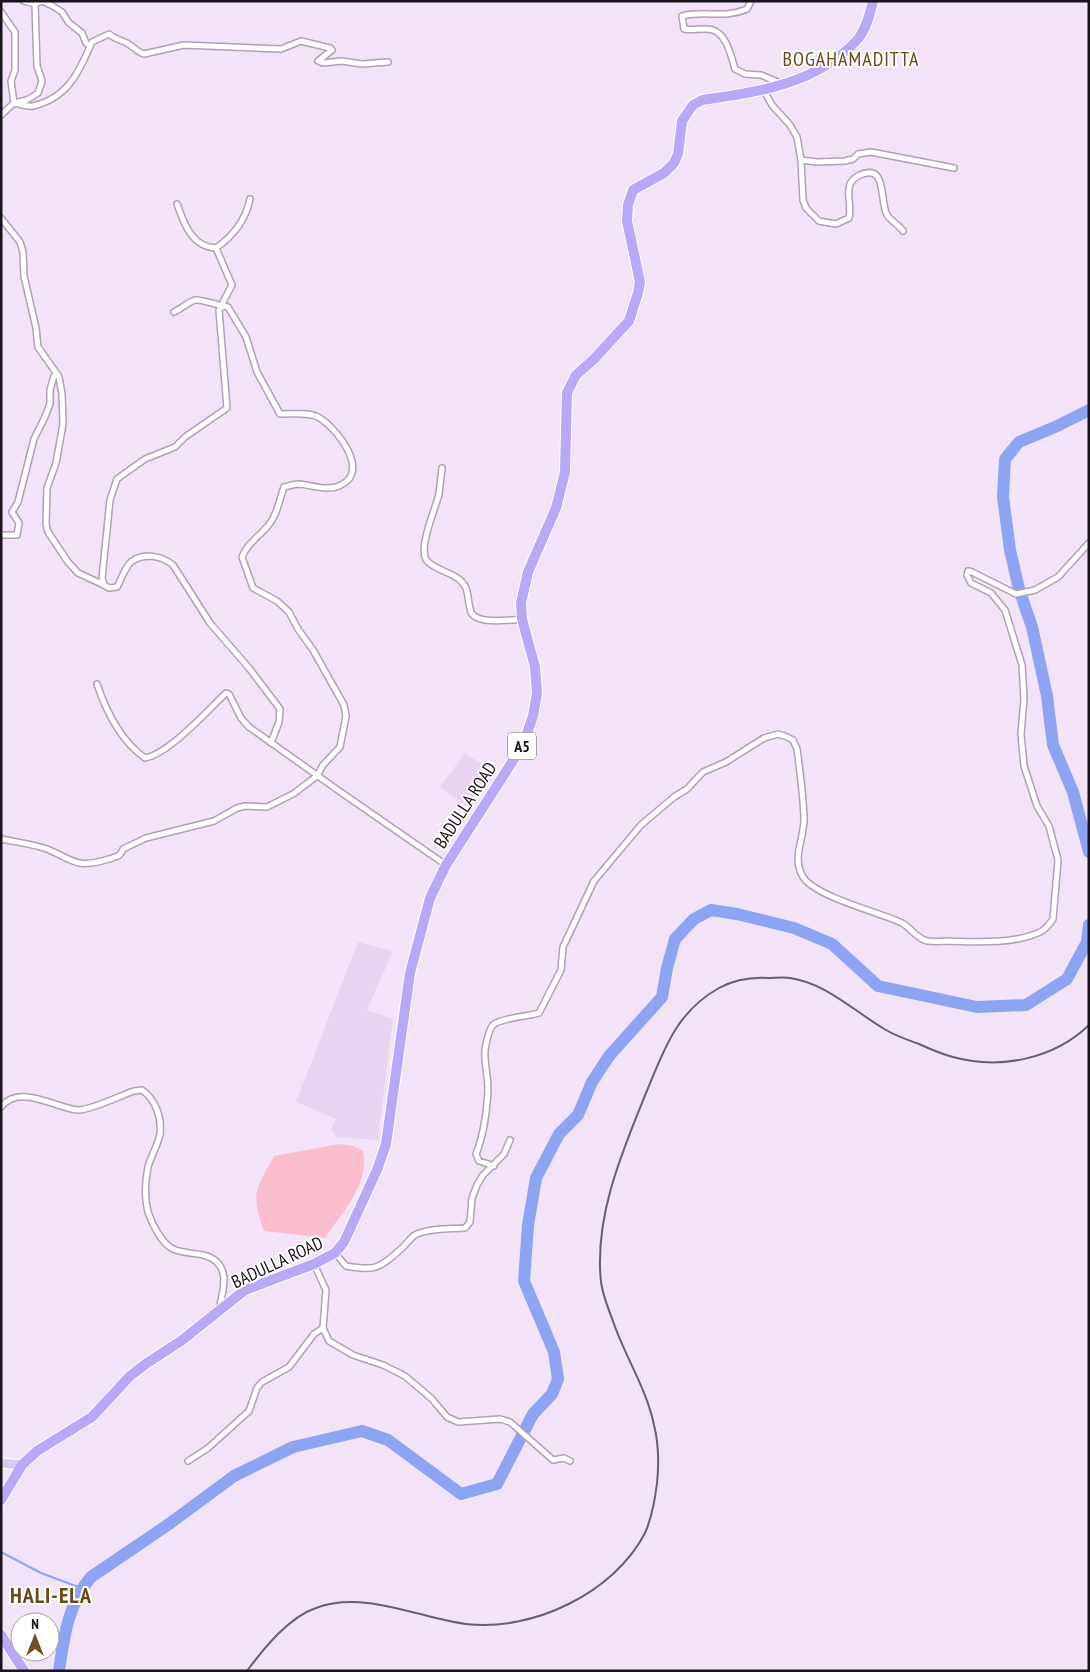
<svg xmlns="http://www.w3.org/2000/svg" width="1090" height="1672" viewBox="0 0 1090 1672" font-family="'PT Sans Narrow',sans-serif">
	<rect width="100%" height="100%" fill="#f2e3f8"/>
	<g fill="#e8d4f0">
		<path d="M 465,753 L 495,774 L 470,809 L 440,787 Z"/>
		<path d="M 358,942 L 393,951 L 367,1010 L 393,1019 L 378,1140 L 337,1137 L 331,1129 L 336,1119 L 296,1102 Z"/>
	</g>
	<path fill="#f9bdcd" d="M 340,1144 L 353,1146 L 363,1151 C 370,1184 342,1212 325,1238 L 264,1231 C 250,1193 256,1190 274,1156 Z"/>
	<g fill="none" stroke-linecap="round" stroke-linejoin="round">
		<path stroke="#8da4f2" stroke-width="2" d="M 1,1552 L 41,1573 L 81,1588"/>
		<g stroke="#8da4f2" stroke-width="12">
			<path d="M 1089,410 L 1055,427 L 1019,442 L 1005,459 L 1003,497 L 1010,550 L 1019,589 L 1032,627 L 1047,696 L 1053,745 L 1073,792 L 1089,852"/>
			<path d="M 59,1671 C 64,1636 68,1604 91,1577 L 169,1524 L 234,1476 L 293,1447 L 362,1431 L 388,1440 L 461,1494 L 497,1484 L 533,1414 L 552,1394 L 558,1379 L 554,1352 L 524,1281 L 528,1225 L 536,1178 L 559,1134 L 578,1115 L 592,1082 L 609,1056 L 662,997 L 667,968 L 675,939 L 694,919 L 711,910 L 737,914 L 794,928 L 832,944 L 878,986 L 977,1007 L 1026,1005 L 1067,979 L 1087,942 L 1089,925"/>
		</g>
		<defs>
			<g id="street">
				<path d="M 751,1 L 747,9 C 724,19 704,10 682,16 L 684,29 C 693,31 705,27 713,30 C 727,35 731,56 735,69 L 745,74 L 761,75 L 780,83"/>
				<path d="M 35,4 L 42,1 L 51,5 L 62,12 L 69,23 L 82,33 L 86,43 L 90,46"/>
				<path d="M 1,12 L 15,32 L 15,70 L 11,81 L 14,103 L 27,100 L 38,93 L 42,81 L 37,66 L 35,4 L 24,1"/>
				<path d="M 764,91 L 772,105 L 790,125 L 797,137 L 801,160 L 803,200 L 806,208 L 819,221 L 836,224 L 849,218 C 852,207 846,194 850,184 C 852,180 854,178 858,176 C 888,161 879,200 887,215 C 891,221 899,225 903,231"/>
				<path d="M 1,115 L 14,103 C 20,104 27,107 33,106 C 68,98 79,72 92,42 L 109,34 C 115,39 120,40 127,43 C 134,47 137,52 144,54 L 184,45 L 281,49 L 301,41 L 330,48 L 332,50 L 318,61 L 323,63 L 342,61 L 362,64 L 388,62"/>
				<path d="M 801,160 L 817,162 L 845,161 L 853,159 L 858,154 L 871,152 L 954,168"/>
				<path d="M 177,204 C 184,224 192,247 216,248"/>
				<path d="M 1,218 L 20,242 L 23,252 L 24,276 L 36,328 L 38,347 L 57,374"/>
				<path d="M 174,312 C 181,309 188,302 195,300 C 202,299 216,305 223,306 L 223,302 L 232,285 L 216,248 C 233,236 246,219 250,199"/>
				<path d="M 442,468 C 441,477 440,486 439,494 C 436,508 417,549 427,561 C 437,572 457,572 465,586 C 469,594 468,604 471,612 C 477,625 510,620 522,619"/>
				<path d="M 1,535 L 17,535 L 19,523 L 12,512 L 18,502 L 34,439 L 44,419 L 50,404 L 50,390 L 54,376 L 57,374 L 59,377 L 62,394 L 63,424 L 56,463 L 47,488 L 46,524 L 48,532 L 68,562 L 78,573 L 104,585"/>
				<path d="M 97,684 C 106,711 121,741 145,758 C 170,753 207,711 226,693 L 229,694 L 241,718 L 249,727 L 342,793 L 446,865"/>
				<path d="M 1,839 C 16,842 33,844 47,849 C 75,861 76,869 109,859 C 116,857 121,856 123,849 L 146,838 L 214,821 L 237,808 L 245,806 L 267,807 L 293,794 L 317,776 L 323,765 L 340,747 L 346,716 L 344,705 L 313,650 L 298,629 L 289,612 L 277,601 L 253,588 L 242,557 C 247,544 258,537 267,527 C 277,516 279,501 284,487 C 289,486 294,484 299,484 C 312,485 328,492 341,485 C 371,471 336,427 318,417 C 308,412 292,414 280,414 L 257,372 L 246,337 L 228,307 L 223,306 L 219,310 L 227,408 L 185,437 L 175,447 L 145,459 L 117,479 L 110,500 L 102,578 L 104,585 L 109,588 L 117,587 C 121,580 125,567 131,562 C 144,552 162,556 173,565 L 210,623 L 249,668 L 280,709 L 279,722 L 271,743"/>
				<path d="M 1,1107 C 19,1083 55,1108 78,1110 C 89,1111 122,1095 134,1091 L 142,1090 C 156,1100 162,1118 160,1134 C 158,1145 151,1156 148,1167 C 145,1182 144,1197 148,1212 C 152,1224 162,1244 173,1249 C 182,1253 194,1253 203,1255 C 232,1262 224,1289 219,1309"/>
				<path d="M 494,1166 L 479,1161 L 476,1154 C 484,1134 487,1110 488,1089 C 488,1076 484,1063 485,1050 C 486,1044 489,1028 494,1024 C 506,1017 525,1017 539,1013 L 561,970 L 563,947 L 594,881 L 641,825 L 674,797 L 687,789 L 703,772 L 726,762 L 764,738 L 778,734 L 785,736 L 793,740 L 797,749 C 800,771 803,794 804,817 C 805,838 791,857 803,877 C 816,897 879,912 902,923 C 911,928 916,938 927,941 C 934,942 942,941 949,941 C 977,942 1015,944 1040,932 C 1046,929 1049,925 1053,919 L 1058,860 L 1049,826 L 1037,806 L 1024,766 L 1021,734 L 1024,698 L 1022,665 L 1005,610 L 991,593 L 971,583 L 967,575 L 968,571 L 972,572 L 1016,594 L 1035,590 L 1058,577 L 1089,543"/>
				<path d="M 335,1253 L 346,1266 C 376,1271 378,1269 401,1249 C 406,1245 410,1238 415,1235 C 426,1228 452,1229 465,1228 L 470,1222 L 472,1198 L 477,1185 L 483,1175 L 504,1154 L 510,1140"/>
				<path d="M 314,1264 L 326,1290 L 323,1328 L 329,1341 L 353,1355 L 383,1365 L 405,1376 L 432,1399 L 447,1417 L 458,1422 L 500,1419 L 510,1422 L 553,1460 L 564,1458 L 570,1461"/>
				<path d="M 188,1461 L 208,1448 L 249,1411 L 257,1388 L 262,1382 L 289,1367 L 314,1334 L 323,1328"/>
			</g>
			<path id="primary" d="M 1,1463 L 22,1465"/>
			<g id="highway">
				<path d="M 1,1500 L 22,1465 L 37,1451 L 92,1417 L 130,1376 L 147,1363 L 181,1341 L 245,1290 L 314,1264 L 335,1253 L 344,1242 L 377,1170 L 386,1144 L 410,973 L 430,898 L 446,865 L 523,745 L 533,716 L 537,693 L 535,667 L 522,619 L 521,603 L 528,572 L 556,508 L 565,472 L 567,393 L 576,375 L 593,360 L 629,321 L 638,293 L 640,282 L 627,221 L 628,205 L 633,190 L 664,173 L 674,163 L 678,154 L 682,121 L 693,105 L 702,100 C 758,92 817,84 857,40 C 866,30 870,14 873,1"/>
				<path d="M 1,1635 L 24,1671"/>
			</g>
		</defs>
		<use href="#street" stroke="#afa0b5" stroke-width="8"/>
		<use href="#primary" stroke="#fff" stroke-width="11"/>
		<use href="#highway" stroke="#fff" stroke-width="12"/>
		<use href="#street" stroke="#fff" stroke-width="5"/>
		<use href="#primary" stroke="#d5cbfa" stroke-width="9"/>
		<use href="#highway" stroke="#b9a8f7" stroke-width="10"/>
		<path stroke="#695f6c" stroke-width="2" d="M 247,1671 C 264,1648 289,1617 316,1608 C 364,1590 419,1618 466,1624 C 532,1632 614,1593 645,1533 C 652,1517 655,1500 657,1483 C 659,1464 659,1445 654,1425 C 647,1390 626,1358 614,1324 C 609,1310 603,1297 601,1282 C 594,1217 622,1152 646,1093 C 664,1050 676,1012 719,988 C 734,980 752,977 768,978 C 775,978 783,977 790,978 C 826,983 855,1012 886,1030 C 896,1036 908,1040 919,1044 C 930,1049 941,1054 953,1057 C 1000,1070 1054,1059 1089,1025"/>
	</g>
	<g text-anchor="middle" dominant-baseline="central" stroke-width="4" stroke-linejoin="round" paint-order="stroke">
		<rect fill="#fff" stroke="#5e5a5f" stroke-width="1" x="508" y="732.5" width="28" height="27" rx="4"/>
		<g font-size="16" font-weight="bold" fill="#19131b">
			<text x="522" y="746">A5</text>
		</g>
		<g font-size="18" fill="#19131b" stroke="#fff">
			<text transform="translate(465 805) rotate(-57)">BADULLA ROAD</text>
			<text transform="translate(277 1262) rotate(-25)">BADULLA ROAD</text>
		</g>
		<g font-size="20" letter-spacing="1" fill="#6c4717" stroke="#fff">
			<text x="851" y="59">BOGAHAMADITTA</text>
		</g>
		<g font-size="22" font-weight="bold" letter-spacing="1" fill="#6c4717" stroke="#fff">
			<text x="51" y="1595">HALI-ELA</text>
		</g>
	</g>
	<rect width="1090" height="1672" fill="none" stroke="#19131b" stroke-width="5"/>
	<g transform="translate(35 1637)"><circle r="24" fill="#ffffff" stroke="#a3a1a4"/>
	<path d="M0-4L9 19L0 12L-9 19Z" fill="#704e26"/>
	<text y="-8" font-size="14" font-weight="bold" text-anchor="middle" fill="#19131b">N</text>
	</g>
</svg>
